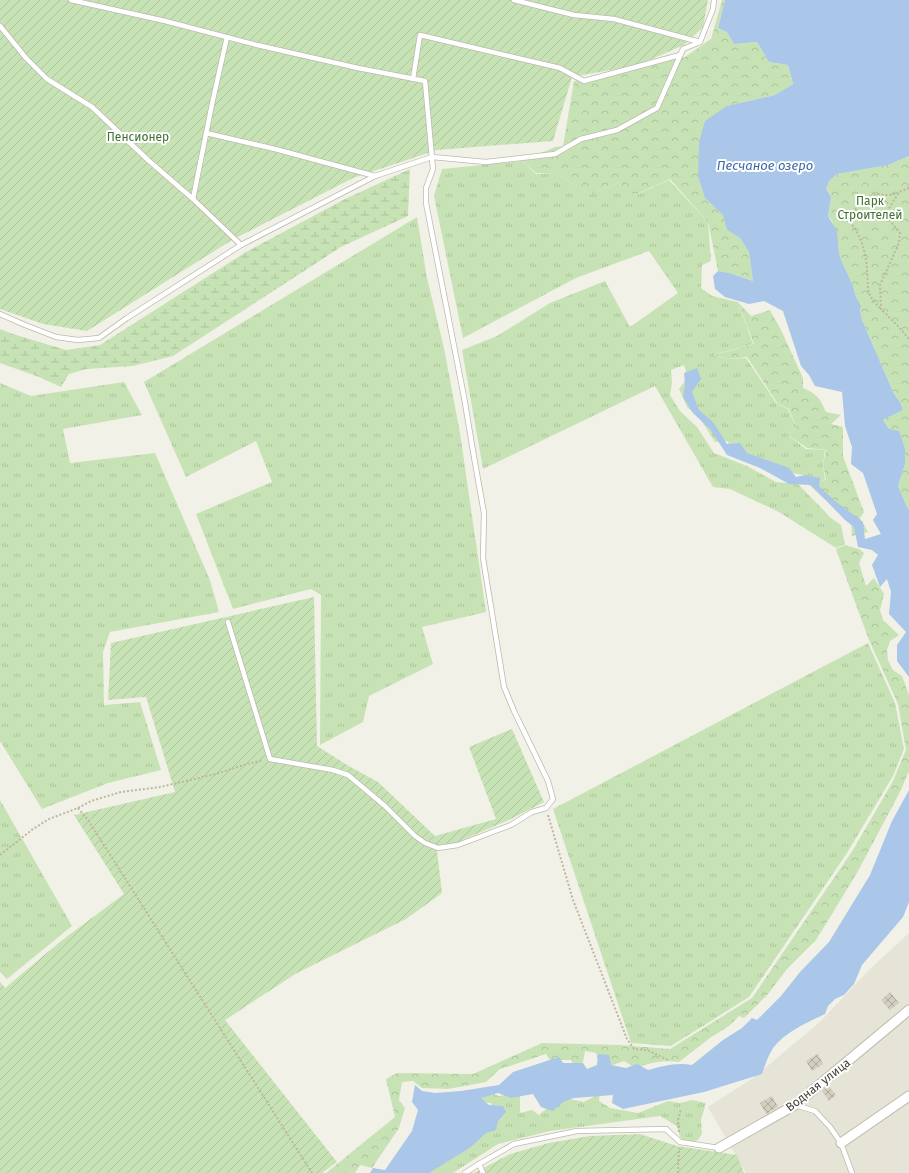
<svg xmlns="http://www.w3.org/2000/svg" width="909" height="1173" viewBox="0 0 909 1173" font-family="'Fira Sans',sans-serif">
	<defs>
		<pattern id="grass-tufts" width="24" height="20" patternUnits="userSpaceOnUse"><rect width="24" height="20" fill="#c7e3b5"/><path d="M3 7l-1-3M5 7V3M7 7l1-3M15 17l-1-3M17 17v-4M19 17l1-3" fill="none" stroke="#acc49c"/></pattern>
		<pattern id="forest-crowns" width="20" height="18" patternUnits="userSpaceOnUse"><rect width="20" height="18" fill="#c7e3b5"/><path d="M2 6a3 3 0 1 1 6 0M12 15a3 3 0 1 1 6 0" fill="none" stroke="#acc49c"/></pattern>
		<pattern id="wetland-marsh" width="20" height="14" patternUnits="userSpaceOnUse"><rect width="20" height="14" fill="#c7e3b5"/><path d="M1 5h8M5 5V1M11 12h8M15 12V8" fill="none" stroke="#acc49c"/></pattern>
		<pattern id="garden-furrows" width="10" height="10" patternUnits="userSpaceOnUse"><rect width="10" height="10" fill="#c7e3b5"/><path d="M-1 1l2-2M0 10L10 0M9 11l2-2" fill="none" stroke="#acc49c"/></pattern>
		<pattern id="building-cross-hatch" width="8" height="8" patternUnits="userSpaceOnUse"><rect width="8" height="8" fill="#d3cebf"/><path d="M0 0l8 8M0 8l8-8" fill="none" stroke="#ada99c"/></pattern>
	</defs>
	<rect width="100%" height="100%" fill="#f2f1e8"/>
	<path fill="#e6e3d7" d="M 909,933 L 909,1173 L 746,1173 L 708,1107 L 753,1078 L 821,1021 L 867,972 Z"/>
	<g fill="url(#grass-tufts)">
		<path d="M 522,161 L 536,174 L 555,173 L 590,194 L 618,183 L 636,195 L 669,180 L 708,222 L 711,261 L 702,265 L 701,288 L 712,296 L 738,302 L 753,344 L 713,355 L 728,359 L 746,358 L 777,404 L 788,409 L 796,427 L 788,435 L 806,449 L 825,450 L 823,464 L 825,480 L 807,483 L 808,476 L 792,473 L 734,451 L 727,441 L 715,442 L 701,420 L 687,407 L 679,389 L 688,377 L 684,365 L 671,370 L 672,383 L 670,395 L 680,411 L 697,427 L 714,453 L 747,466 L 776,482 L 798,484 L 831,518 L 841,525 L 845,544 L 836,548 L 779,512 L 730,489 L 713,487 L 655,386 L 483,469 L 462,350 L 497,336 L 550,303 L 605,281 L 630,327 L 678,293 L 649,251 L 576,278 L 463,338 L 434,196 L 442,169 Z"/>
		<path d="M 417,217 L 427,278 L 444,348 L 460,433 L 486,612 L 422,627 L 433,664 L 369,696 L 363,722 L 320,745 L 321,595 L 311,589 L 233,609 L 196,514 L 272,482 L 256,441 L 186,477 L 144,382 Z"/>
		<path d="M 124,382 L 142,415 L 63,429 L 70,463 L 155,453 L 210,580 L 219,612 L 110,632 L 103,652 L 104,705 L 140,702 L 161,770 L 108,783 L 42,809 L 0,741 L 0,383 L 31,396 Z"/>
		<path d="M 868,643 L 895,703 L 904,749 L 893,776 L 847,853 L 749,997 L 671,1046 L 631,1043 L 553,809 Z"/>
		<path d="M 0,800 L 72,926 L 7,979 L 0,972 Z"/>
		<path d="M 485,1091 L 499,1096 L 520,1092 L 520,1113 L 532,1110 L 539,1115 L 553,1103 L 569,1099 L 584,1102 L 600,1093 L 599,1101 L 610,1108 L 638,1113 L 668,1101 L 680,1103 L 692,1100 L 706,1103 L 701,1120 L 702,1134 L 698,1140 L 686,1143 L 680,1137 L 677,1126 L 660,1116 L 550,1131 L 498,1144 L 453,1173 L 413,1173 L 493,1110 L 491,1103 L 476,1102 Z"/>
	</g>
	<g fill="url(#forest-crowns)">
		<path d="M 722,0 L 725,0 L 718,28 L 727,32 L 734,44 L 757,42 L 769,62 L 788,65 L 793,84 L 775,95 L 727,106 L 705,198 L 724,215 L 727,230 L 740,238 L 749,252 L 753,281 L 729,273 L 718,271 L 708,222 L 670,179 L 635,195 L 618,183 L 590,194 L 555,173 L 536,173 L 522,161 L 555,147 L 563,146 L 574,81 L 685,57 L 711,39 Z"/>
		<path d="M 909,156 L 909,509 L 907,507 L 898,486 L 905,464 L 889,429 L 883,420 L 903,410 L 900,402 L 894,394 L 862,320 L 860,311 L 860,306 L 856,297 L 853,286 L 842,262 L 839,253 L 838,244 L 832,221 L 828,216 L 831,197 L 826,189 L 829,181 L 837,174 L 888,165 Z"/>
		<path d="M 738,302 L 751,316 L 770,310 L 781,330 L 803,378 L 803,388 C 817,394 820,398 826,412 L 841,415 L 831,424 L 843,427 L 843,456 L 864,512 L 860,518 L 868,532 L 852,536 L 851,519 L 822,497 L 807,483 L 826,480 L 823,464 L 826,450 L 807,448 L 788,435 L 796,427 L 789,409 L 778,404 L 747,357 L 729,359 L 714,355 L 754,344 Z"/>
		<path d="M 845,545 L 859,549 L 864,553 L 859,563 L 866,586 L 874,578 L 884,594 L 880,610 L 883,620 L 899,635 L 890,641 L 887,650 L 888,660 L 893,670 L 902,676 L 909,695 L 909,771 L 901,790 L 857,873 L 816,940 L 787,969 L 768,994 L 744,1018 L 739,1016 L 729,1026 L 710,1038 L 679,1062 C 662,1060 651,1063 635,1068 L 624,1061 L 613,1065 L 599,1063 L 596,1053 L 585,1051 L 583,1062 L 574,1067 L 571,1060 L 550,1060 L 546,1054 L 500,1069 L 486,1082 L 448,1089 L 422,1088 L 413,1081 L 402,1082 L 399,1100 L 405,1108 L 399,1128 L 372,1168 L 360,1165 L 355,1173 L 326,1173 L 395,1117 L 386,1079 L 397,1073 L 473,1074 L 542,1043 L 620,1045 L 670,1049 L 752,998 L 853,850 L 893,781 L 906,750 L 898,704 L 869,640 L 852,594 L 836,549 Z"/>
	</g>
	<path fill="url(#wetland-marsh)" d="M 410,169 L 408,216 L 341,247 L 173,356 L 133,366 L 86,369 L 69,374 L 61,387 L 39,377 L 0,363 L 0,329 L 13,334 L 66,350 L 100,345 L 246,252 L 345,199 Z"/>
	<g fill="url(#garden-furrows)">
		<path d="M 0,0 L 708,0 L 703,27 L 684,45 L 638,65 L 572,77 L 553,141 L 437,150 L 353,178 L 232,240 L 87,331 L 43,324 L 0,309 Z"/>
		<path d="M 314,597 L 317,746 L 347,765 L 378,782 L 435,836 L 496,819 L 469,747 L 512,729 L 544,802 L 511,819 L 437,851 L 442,893 L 406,919 L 297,973 L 225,1020 L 337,1162 L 322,1173 L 0,1173 L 0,982 L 5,988 L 61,941 L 124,894 L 74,815 L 175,792 L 146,697 L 108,700 L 111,643 Z"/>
		<path d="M 640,1134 L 677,1146 L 737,1155 L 744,1173 L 474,1173 L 510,1154 L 549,1143 L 590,1136 Z"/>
	</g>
	<g fill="#aac6e9">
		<path d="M 725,0 L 909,0 L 909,156 L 888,165 L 837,174 L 829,181 L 826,189 L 831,197 L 828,216 L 837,231 L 839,253 L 842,262 L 853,286 L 856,297 L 861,306 L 860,311 L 862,320 L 894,394 L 900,402 L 903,410 L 883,420 L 889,429 L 899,431 L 905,449 L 905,464 L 898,486 L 907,507 L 909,509 L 909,677 L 897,661 L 897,645 L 906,632 L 889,614 L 891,592 L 887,579 L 880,587 L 872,565 L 878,555 L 872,550 L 858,547 L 854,527 L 845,520 L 811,485 L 789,484 L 760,468 L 727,455 L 710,429 L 693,413 L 683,397 L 685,385 L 684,373 L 697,368 L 701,379 L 692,392 L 699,410 L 713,422 L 727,444 L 740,443 L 747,453 L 789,468 L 796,477 L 805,475 L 820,478 L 819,486 L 834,500 L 863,522 L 865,539 L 881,534 L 873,520 L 877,514 L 863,473 L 851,464 L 852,447 L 845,426 L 842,392 L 815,386 L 809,375 L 801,366 L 783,311 L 764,301 L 749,304 L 725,297 L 715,289 L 713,276 L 718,271 L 729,273 L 753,281 L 749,252 L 740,238 L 727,230 L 723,215 L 705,198 L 698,176 L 699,142 L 705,121 L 727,106 L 775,95 L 793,84 L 788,65 L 769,62 L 757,42 L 734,44 L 727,32 L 718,28 Z"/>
		<path d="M 909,790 L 909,902 L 903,917 L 862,965 L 854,984 L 844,995 L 835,999 L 828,1006 L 825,1014 C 807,1023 786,1031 773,1048 C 768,1056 765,1065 762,1074 L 704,1092 L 623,1109 L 612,1103 L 613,1095 L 574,1098 L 563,1102 L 553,1111 L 541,1107 L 533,1094 L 511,1098 L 498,1093 L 481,1098 L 489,1105 L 503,1106 L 506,1112 L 498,1121 L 496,1130 L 486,1133 L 471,1147 L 429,1173 L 370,1173 L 373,1168 L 385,1170 L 412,1131 L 418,1110 L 412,1102 L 415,1085 L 422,1091 L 435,1093 L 461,1091 L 499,1085 L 513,1072 L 559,1057 L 563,1063 L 583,1063 L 587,1069 L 597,1065 L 598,1054 L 609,1055 L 611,1065 L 626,1068 L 637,1064 L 648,1070 C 663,1066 676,1062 692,1065 L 723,1040 L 742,1028 L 752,1018 L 757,1020 L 781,996 L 800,972 L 829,942 L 870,875 L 892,821 Z"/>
	</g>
	<g fill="url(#building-cross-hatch)">
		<path d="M 890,992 L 899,1003 L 890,1010 L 881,1000 Z"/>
		<path d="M 818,1054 L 823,1064 L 812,1071 L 806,1061 Z"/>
		<path d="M 828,1085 L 836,1095 L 829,1101 L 822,1091 Z"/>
		<path d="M 772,1096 L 778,1107 L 766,1114 L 760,1103 Z"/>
	</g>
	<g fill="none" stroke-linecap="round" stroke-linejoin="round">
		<defs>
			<g id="lane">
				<path d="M 71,0 L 165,21 L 257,45 L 358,68 L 425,81 L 433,169 L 426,188 L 426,203 L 464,397 L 474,457 L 484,513 L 483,558 L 504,687 L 514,711 L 548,781 L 553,799 L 546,808 L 532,812 L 511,825 L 458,845 L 438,848 L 425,843 L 415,836 L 385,806 L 348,775 L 333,770 L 270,759 L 228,622"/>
				<path d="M 514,0 L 574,15 L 614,19 L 700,42"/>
				<path d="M 0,26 L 26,58 L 47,79 L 92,107 L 148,160 L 193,199 L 241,245"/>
				<path d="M 413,79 L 420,35 L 560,68 L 584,81 L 680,55"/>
				<path d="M 206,133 L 275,149 L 375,176"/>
				<path d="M 193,199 L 212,104 L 227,37"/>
				<path d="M 0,314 L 25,325 L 56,337 L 78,340 L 99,338 L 127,318 L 241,245 L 375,176 L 432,157 L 486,162 L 555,154 L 581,139 L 617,130 L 657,108 L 683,49 L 700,42 L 713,9 L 714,0"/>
				<path d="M 795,1105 L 815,1111 L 830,1127 L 841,1143 L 852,1173"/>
				<path d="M 479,1164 L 483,1173"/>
				<path d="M 465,1173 L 479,1164 L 514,1144 L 577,1131 L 666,1129 L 680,1142 L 719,1148"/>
			</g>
			<g id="street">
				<path d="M 841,1143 L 909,1096"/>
				<path d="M 719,1148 L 795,1105 L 909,1010"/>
			</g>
		</defs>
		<use href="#lane" stroke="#bdbaac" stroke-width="6"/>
		<use href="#street" stroke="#bdbaac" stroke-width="11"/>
		<g stroke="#bdb79e" stroke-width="2" stroke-dasharray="2 2" stroke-linecap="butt">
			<path d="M 909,188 L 899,192 L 885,215 L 900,233 L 899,243 L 880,285 L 881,309 L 896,324 L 909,339"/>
			<path d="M 880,308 C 876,304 871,299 869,293 C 867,286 868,278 867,271 C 866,252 861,235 849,221 C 852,210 865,197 876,194 C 879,193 882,195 885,195 C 889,195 894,194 898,193"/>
			<path d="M 78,808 L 88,820 L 312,1173"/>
			<path d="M 548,815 L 573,900 L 627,1039 L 634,1049 L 647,1050 L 668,1060"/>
			<path d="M 0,855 L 33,829 L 49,819 L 78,808 L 91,801 L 121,792 L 160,787 L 216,774 L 247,764 L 263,760"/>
			<path d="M 679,1132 L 678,1120 L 681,1109"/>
			<path d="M 678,1173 L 679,1148"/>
		</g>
		<use href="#lane" stroke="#fff" stroke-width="4.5"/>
		<use href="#street" stroke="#fff" stroke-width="9"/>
	</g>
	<g text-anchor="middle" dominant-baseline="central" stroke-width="4" stroke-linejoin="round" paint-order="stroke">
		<g font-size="12" fill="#3f7130" stroke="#fff">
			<text x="138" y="137">Пенсионер</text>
			<text x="870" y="201">Парк<tspan x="870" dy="14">Строителей</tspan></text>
		</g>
		<g font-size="12" fill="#454237" stroke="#fff">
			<text transform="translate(818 1085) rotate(-38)">Водная улица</text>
		</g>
		<g font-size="13" font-style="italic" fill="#3b69a7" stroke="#fff">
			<text x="765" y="165">Песчаное озеро</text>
		</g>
	</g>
</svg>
